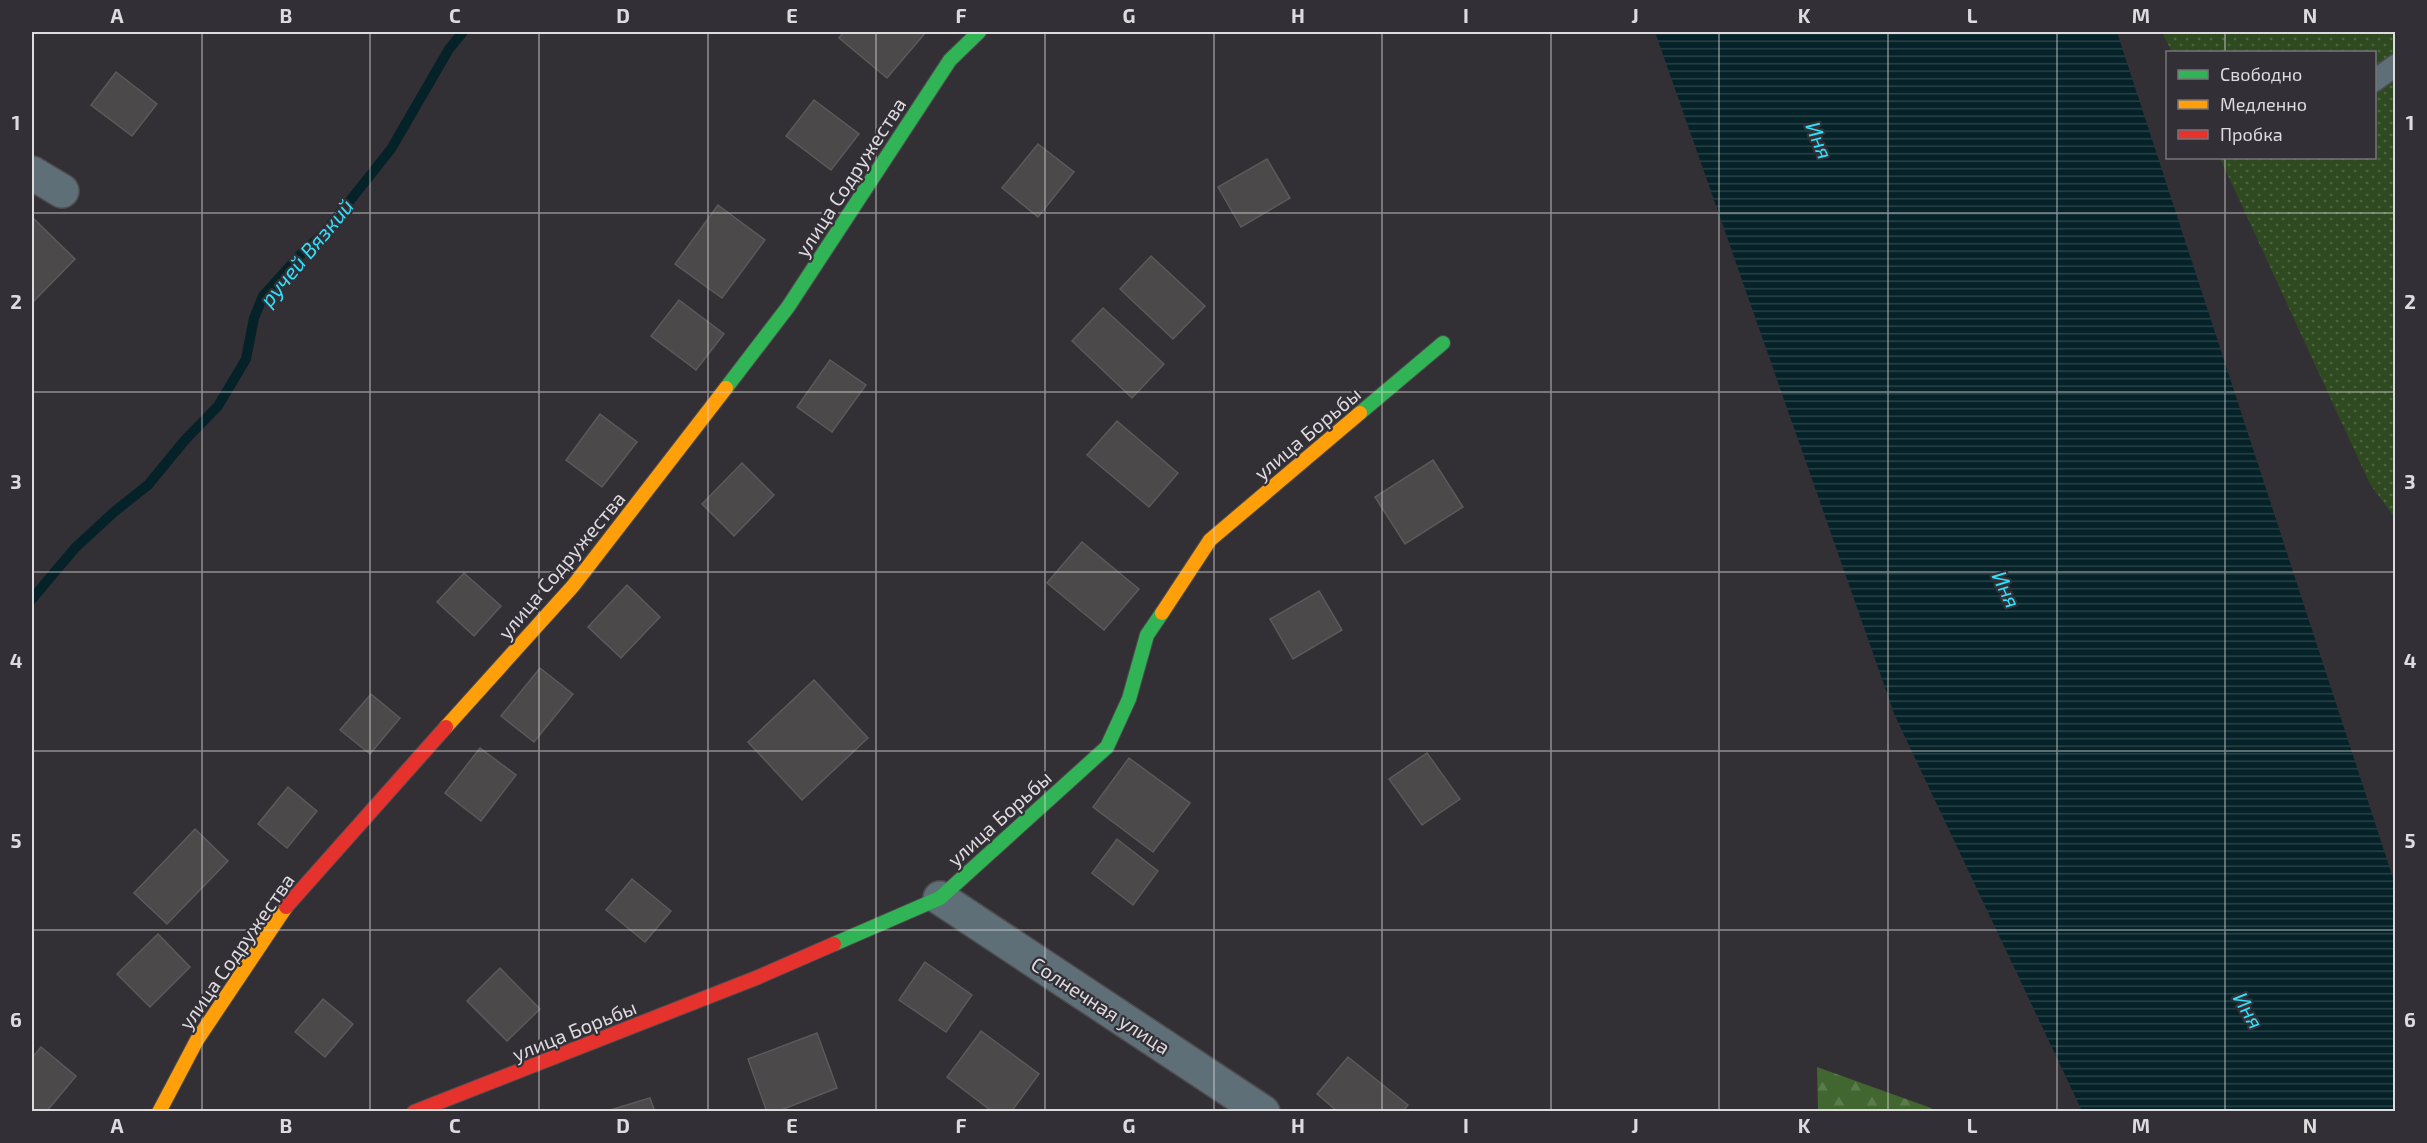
<svg xmlns="http://www.w3.org/2000/svg" width="2427" height="1143" viewBox="0 0 2427 1143" font-family="'Exo 2',sans-serif">
	<defs>
		<pattern id="forest-firs" width="22" height="20" patternUnits="userSpaceOnUse" patternTransform="scale(1.5)"><rect width="22" height="20" fill="#41662f"/><path d="M5 1l3.5 6h-7zM16 11l3.5 6h-7z" fill="#5c7b4d"/></pattern>
		<pattern id="park-dots" width="8" height="8" patternUnits="userSpaceOnUse" patternTransform="scale(1.5)"><rect width="8" height="8" fill="#2f4a21"/><path d="M2 2h.1M6 6h.1" fill="none" stroke="#4d6441" stroke-width="1.8" stroke-linecap="round"/></pattern>
		<pattern id="water-rules" width="6" height="5" patternUnits="userSpaceOnUse" patternTransform="scale(1.5)"><rect width="6" height="5" fill="#052228"/><path d="M0 2.5h6" fill="none" stroke="#294247"/></pattern>
	</defs>
	<rect width="100%" height="100%" fill="#333035"/>
	<path fill="url(#forest-firs)" d="M 1817,1067 L 1931,1108 L 1933,1111 L 1818,1111 Z"/>
	<path fill="url(#park-dots)" d="M 2162,32 L 2395,32 L 2395,518 L 2370,484 L 2220,158 L 2374,158 L 2374,52 L 2172,52 Z"/>
	<path fill="url(#water-rules)" d="M 1655,32 L 2117,32 L 2395,884 L 2395,1111 L 2082,1111 L 1895,716 Z"/>
	<g fill="none" stroke-linecap="round" stroke-linejoin="round">
		<path stroke="#052228" stroke-width="10" d="M 32,599 L 75,548 L 114,512 L 148,485 L 185,440 L 218,406 L 246,359 L 254,318 L 263,296 L 300,255 L 325,232 L 391,149 L 449,49 L 463,32"/>
	</g>
	<g fill="#4c494a" stroke="#5c595b" stroke-width="1.5">
		<path d="M 844,32 L 926,32 L 887,78 L 839,38 Z"/>
		<path d="M 116,72 L 157,104 L 132,136 L 91,105 Z"/>
		<path d="M 814,100 L 859,134 L 831,170 L 786,136 Z"/>
		<path d="M 1038,144 L 1074,172 L 1038,217 L 1002,188 Z"/>
		<path d="M 1267,159 L 1290,198 L 1241,227 L 1218,187 Z"/>
		<path d="M 718,205 L 765,240 L 722,298 L 675,264 Z"/>
		<path d="M 32,217 L 75,259 L 33,302 L 32,300 Z"/>
		<path d="M 1151,256 L 1205,306 L 1173,339 L 1120,289 Z"/>
		<path d="M 679,300 L 724,334 L 696,370 L 651,336 Z"/>
		<path d="M 1103,308 L 1164,364 L 1132,398 L 1072,341 Z"/>
		<path d="M 830,360 L 866,385 L 832,432 L 797,407 Z"/>
		<path d="M 600,414 L 637,442 L 602,487 L 566,460 Z"/>
		<path d="M 1117,421 L 1178,473 L 1149,507 L 1087,455 Z"/>
		<path d="M 1433,460 L 1463,507 L 1405,544 L 1375,497 Z"/>
		<path d="M 742,463 L 774,495 L 734,536 L 702,504 Z"/>
		<path d="M 1082,542 L 1139,589 L 1104,630 L 1047,583 Z"/>
		<path d="M 464,573 L 501,606 L 474,636 L 437,602 Z"/>
		<path d="M 627,585 L 660,617 L 621,658 L 588,627 Z"/>
		<path d="M 1319,591 L 1342,630 L 1293,659 L 1270,619 Z"/>
		<path d="M 540,668 L 573,694 L 534,742 L 501,716 Z"/>
		<path d="M 814,680 L 868,738 L 802,800 L 748,742 Z"/>
		<path d="M 371,694 L 400,718 L 370,754 L 340,730 Z"/>
		<path d="M 480,748 L 516,775 L 481,821 L 445,793 Z"/>
		<path d="M 1427,753 L 1460,799 L 1422,825 L 1389,779 Z"/>
		<path d="M 1129,758 L 1190,803 L 1153,852 L 1093,807 Z"/>
		<path d="M 288,787 L 317,811 L 287,848 L 258,824 Z"/>
		<path d="M 195,829 L 228,861 L 167,924 L 134,893 Z"/>
		<path d="M 1117,839 L 1158,871 L 1133,905 L 1092,873 Z"/>
		<path d="M 632,879 L 671,911 L 645,942 L 606,910 Z"/>
		<path d="M 158,934 L 190,967 L 150,1007 L 117,974 Z"/>
		<path d="M 925,962 L 972,995 L 946,1032 L 899,1000 Z"/>
		<path d="M 500,968 L 540,1009 L 507,1041 L 467,1001 Z"/>
		<path d="M 323,999 L 353,1024 L 325,1057 L 295,1032 Z"/>
		<path d="M 981,1031 L 1039,1074 L 1011,1112 L 993,1112 L 947,1077 Z"/>
		<path d="M 817,1033 L 837,1088 L 776,1112 L 767,1112 L 748,1059 Z"/>
		<path d="M 41,1047 L 76,1076 L 46,1112 L 32,1112 L 32,1058 Z"/>
		<path d="M 1348,1057 L 1408,1105 L 1402,1112 L 1338,1112 L 1317,1094 Z"/>
		<path d="M 650,1098 L 655,1112 L 607,1111 Z"/>
	</g>
	<g fill="none" stroke-linecap="round" stroke-linejoin="round">
		<defs>
			<path id="lane" d="M 2374,81 L 2396,65"/>
			<g id="street">
				<path d="M 32,173 L 62,191"/>
				<path d="M 940,898 L 1263,1112"/>
			</g>
			<g id="fast">
				<path d="M 726,388 L 788,307 L 950,60 L 979,32"/>
				<path d="M 1360,413 L 1443,343"/>
				<path d="M 834,944 L 940,898 L 1107,747 L 1129,699 L 1147,635 L 1162,613"/>
			</g>
			<g id="slow">
				<path d="M 1162,613 L 1210,540 L 1360,413"/>
				<path d="M 446,727 L 573,586 L 726,388"/>
				<path d="M 159,1112 L 197,1040 L 286,907"/>
			</g>
			<g id="jam">
				<path d="M 286,907 L 446,727"/>
				<path d="M 414,1112 L 756,978 L 834,944"/>
			</g>
		</defs>
		<use href="#lane" stroke="#4e4c4f" stroke-width="24"/>
		<use href="#street" stroke="#4e4c4f" stroke-width="36"/>
		<use href="#fast" stroke="#4e4c4f" stroke-width="16"/>
		<use href="#slow" stroke="#4e4c4f" stroke-width="16"/>
		<use href="#jam" stroke="#4e4c4f" stroke-width="16"/>
		<use href="#lane" stroke="#5e6f78" stroke-width="21"/>
		<use href="#street" stroke="#5e6f78" stroke-width="33"/>
		<use href="#fast" stroke="#30b455" stroke-width="14"/>
		<use href="#slow" stroke="#ff9f0a" stroke-width="14"/>
		<use href="#jam" stroke="#e5322d" stroke-width="14"/>
	</g>
	<path fill="none" stroke="#dedbdf" stroke-width="1.5" stroke-opacity="0.55" d="M 202,32 L 202,1112M 370,32 L 370,1112M 539,32 L 539,1112M 708,32 L 708,1112M 876,32 L 876,1112M 1045,32 L 1045,1112M 1214,32 L 1214,1112M 1382,32 L 1382,1112M 1551,32 L 1551,1112M 1719,32 L 1719,1112M 1888,32 L 1888,1112M 2057,32 L 2057,1112M 2225,32 L 2225,52M 2225,158 L 2225,1112M 32,213 L 2396,213M 32,392 L 2396,392M 32,572 L 2396,572M 32,751 L 2396,751M 32,930 L 2396,930"/>
	<g text-anchor="middle" dominant-baseline="central" stroke-width="4.5" stroke-linejoin="round" paint-order="stroke">
		<g font-size="20" fill="#dedbdf" stroke="#332f36">
			<text transform="translate(850 177) rotate(-57)">улица Содружества</text>
			<text transform="translate(1307 433) rotate(-40)">улица Борьбы</text>
			<text transform="translate(561 565) rotate(-50)">улица Содружества</text>
			<text transform="translate(999 818) rotate(-42)">улица Борьбы</text>
			<text transform="translate(236 951) rotate(-55)">улица Содружества</text>
			<text transform="translate(1101 1005) rotate(33)">Солнечная улица</text>
			<text transform="translate(574 1030) rotate(-22)">улица Борьбы</text>
		</g>
		<g font-size="21" font-style="italic" fill="#31e0f9" stroke="#332f36">
			<text transform="translate(1820 140) rotate(68)">Иня</text>
			<text transform="translate(306 252) rotate(-50)">ручей Вязкий</text>
			<text transform="translate(2007 589) rotate(65)">Иня</text>
			<text transform="translate(2249 1010) rotate(60)">Иня</text>
		</g>
	</g>
	<rect width="2427" height="1143" fill="none" stroke="#332f36" stroke-width="66"/>
	<rect x="2166" y="51" width="210" height="108" fill="#332f36" stroke="#77747a" stroke-width="1.5"/>
	<rect x="2178" y="70" width="30" height="9" fill="#30b455" stroke="#77747a" stroke-width="1.5"/>
	<text x="2220" y="81" font-size="18" fill="#dedbdf">Свободно</text>
	<rect x="2178" y="100" width="30" height="9" fill="#ff9f0a" stroke="#77747a" stroke-width="1.5"/>
	<text x="2220" y="111" font-size="18" fill="#dedbdf">Медленно</text>
	<rect x="2178" y="130" width="30" height="9" fill="#e5322d" stroke="#77747a" stroke-width="1.5"/>
	<text x="2220" y="141" font-size="18" fill="#dedbdf">Пробка</text>
	<rect x="33" y="33" width="2361" height="1077" fill="none" stroke="#dedbdf" stroke-width="2"/>
	<g font-size="20" text-anchor="middle" font-weight="bold" fill="#dedbdf">
		<text x="117" y="23">A</text>
		<text x="286" y="23">B</text>
		<text x="455" y="23">C</text>
		<text x="623" y="23">D</text>
		<text x="792" y="23">E</text>
		<text x="961" y="23">F</text>
		<text x="1129" y="23">G</text>
		<text x="1298" y="23">H</text>
		<text x="1466" y="23">I</text>
		<text x="1635" y="23">J</text>
		<text x="1804" y="23">K</text>
		<text x="1972" y="23">L</text>
		<text x="2141" y="23">M</text>
		<text x="2310" y="23">N</text>
		<text x="16" y="130">1</text>
		<text x="2410" y="130">1</text>
		<text x="16" y="309">2</text>
		<text x="2410" y="309">2</text>
		<text x="16" y="489">3</text>
		<text x="2410" y="489">3</text>
		<text x="16" y="668">4</text>
		<text x="2410" y="668">4</text>
		<text x="16" y="848">5</text>
		<text x="2410" y="848">5</text>
		<text x="16" y="1027">6</text>
		<text x="2410" y="1027">6</text>
		<text x="117" y="1133">A</text>
		<text x="286" y="1133">B</text>
		<text x="455" y="1133">C</text>
		<text x="623" y="1133">D</text>
		<text x="792" y="1133">E</text>
		<text x="961" y="1133">F</text>
		<text x="1129" y="1133">G</text>
		<text x="1298" y="1133">H</text>
		<text x="1466" y="1133">I</text>
		<text x="1635" y="1133">J</text>
		<text x="1804" y="1133">K</text>
		<text x="1972" y="1133">L</text>
		<text x="2141" y="1133">M</text>
		<text x="2310" y="1133">N</text>
	</g>
</svg>
